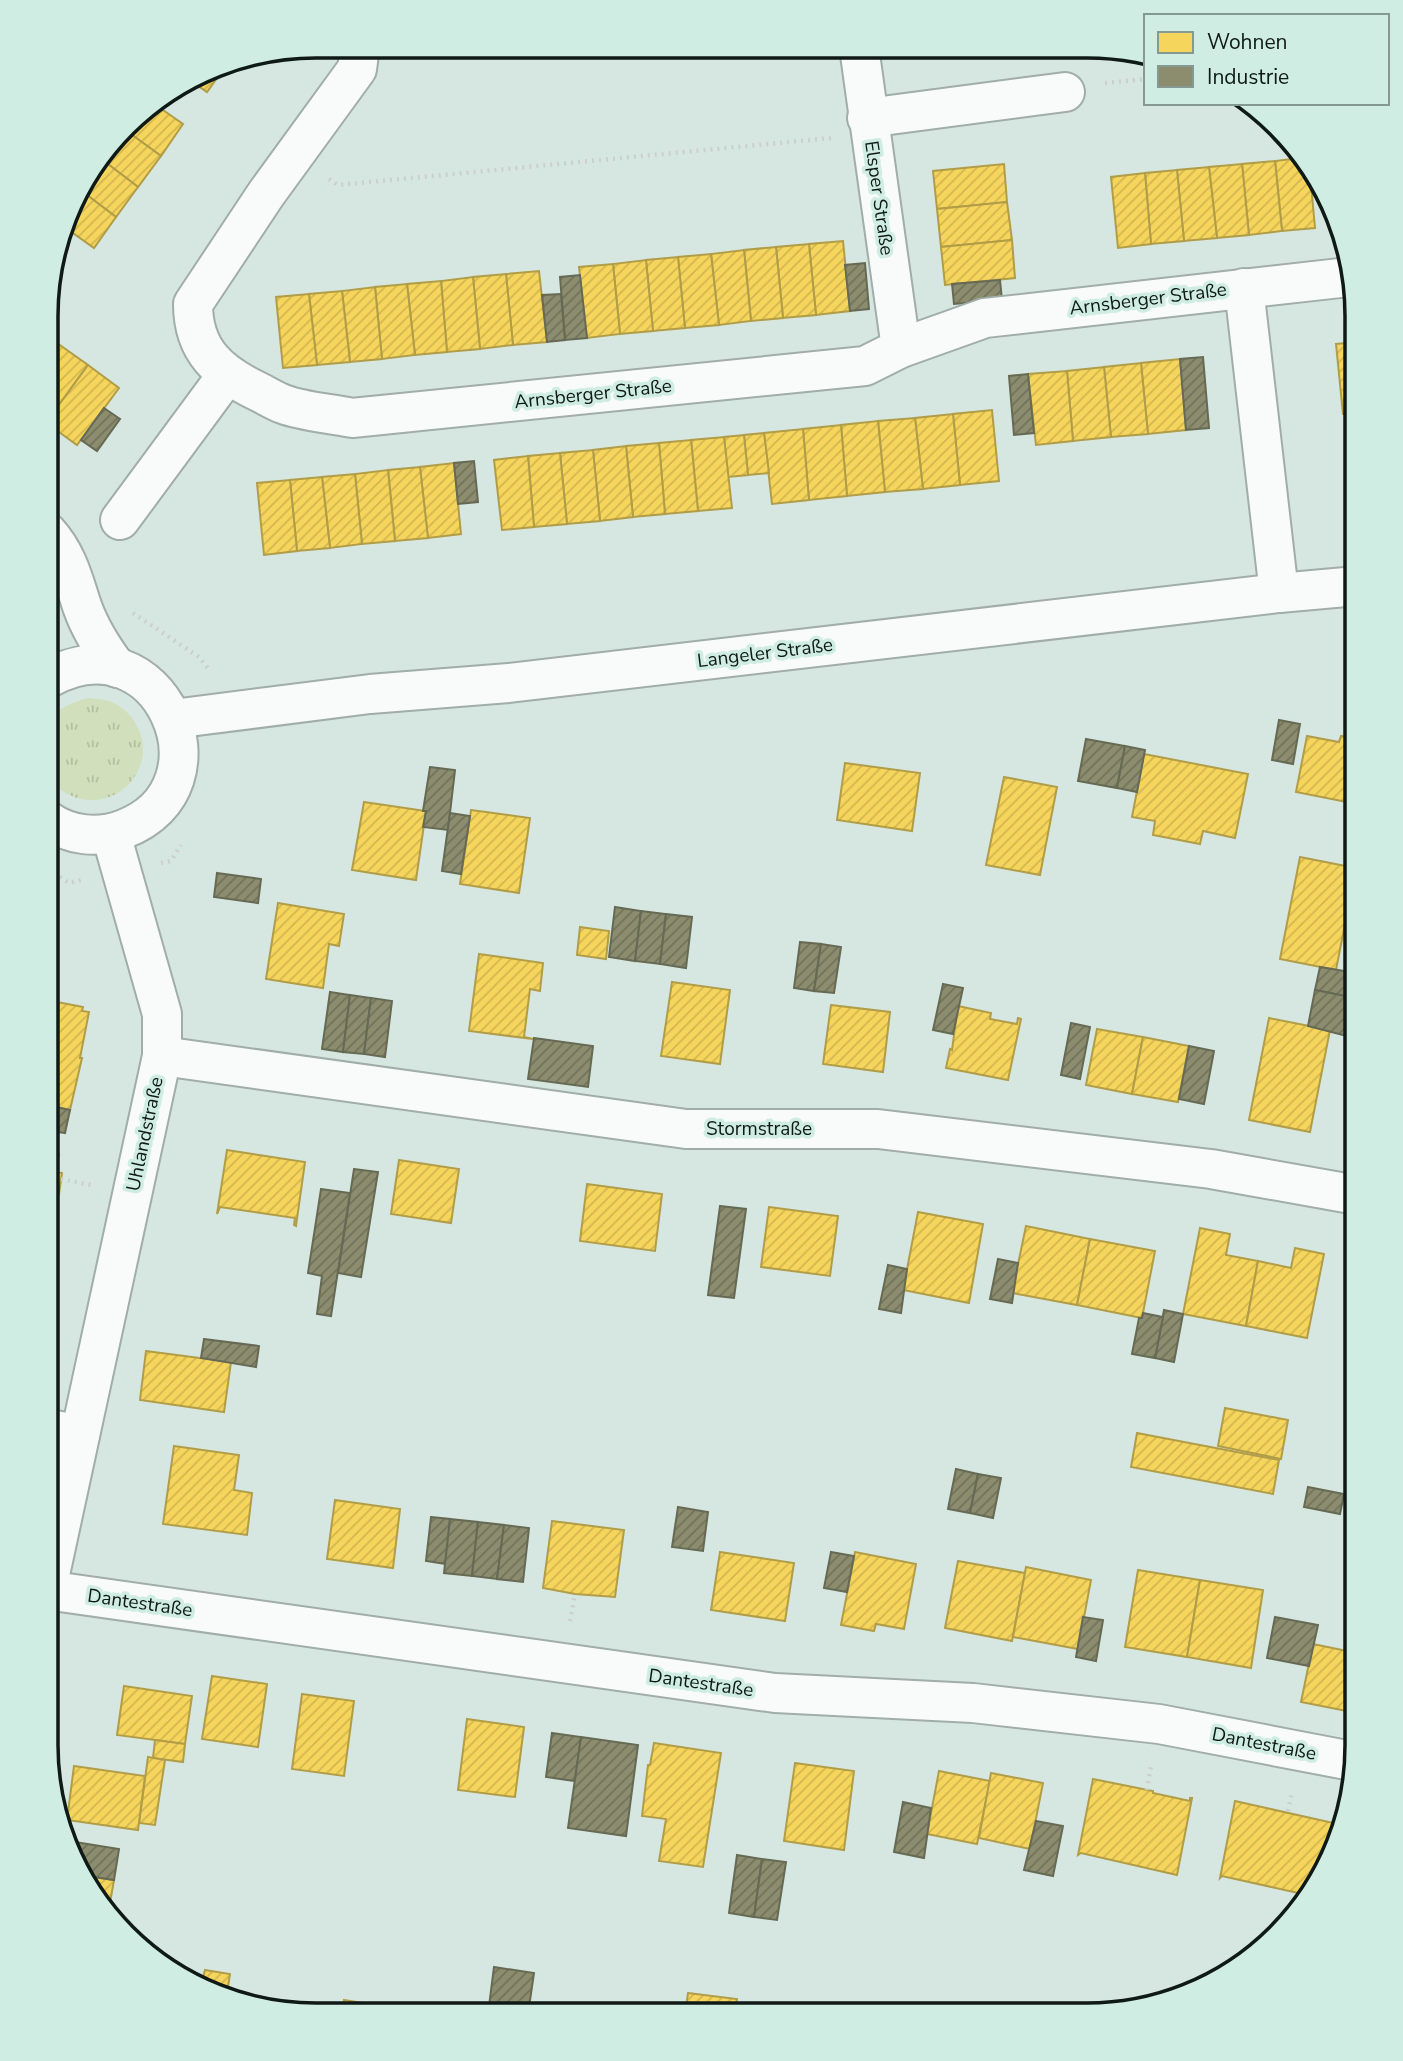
<svg xmlns="http://www.w3.org/2000/svg" width="1403" height="2061" viewBox="0 0 1403 2061" font-family="'Nunito Sans',sans-serif">
	<defs>
		<pattern id="grass-tufts" width="24" height="20" patternUnits="userSpaceOnUse" patternTransform="scale(1.75)"><rect width="24" height="20" fill="#d2dfbc"/><path d="M3 7l-1-3M5 7V3M7 7l1-3M15 17l-1-3M17 17v-4M19 17l1-3" fill="none" stroke="#b3bfa1"/></pattern>
		<pattern id="homes-hatch" width="6" height="6" patternUnits="userSpaceOnUse" patternTransform="scale(1.75)"><rect width="6" height="6" fill="#f6d55c"/><path d="M-1 1l2-2M0 6l6-6M5 7l2-2" fill="none" stroke="#d2b64f"/></pattern>
		<pattern id="industry-hatch" width="6" height="6" patternUnits="userSpaceOnUse" patternTransform="scale(1.75)"><rect width="6" height="6" fill="#8c8c6e"/><path d="M-1 1l2-2M0 6l6-6M5 7l2-2" fill="none" stroke="#717259"/></pattern>
	</defs>
	<rect width="100%" height="100%" fill="#d6e7e1"/>
	<path fill="url(#grass-tufts)" d="M 88,698 C 95,699 103,699 109,701 C 139,712 153,749 135,776 C 119,802 84,808 60,789 C 55,784 49,779 47,772 C 45,764 47,753 47,745 C 47,714 59,706 88,698 Z"/>
	<g fill="url(#homes-hatch)" stroke="#b19d47" stroke-width="2">
		<path d="M 406,46 L 440,46 L 441,54 L 408,58 Z"/>
		<path d="M 440,46 L 473,46 L 473,51 L 441,54 Z"/>
		<path d="M 473,46 L 506,46 L 506,48 L 473,51 Z"/>
		<path d="M 228,60 L 229,61 L 207,92 L 191,81 Z"/>
		<path d="M 153,103 L 183,124 L 161,156 L 124,129 L 138,112 Z"/>
		<path d="M 124,129 L 161,156 L 138,187 L 100,158 Z"/>
		<path d="M 100,158 L 138,187 L 116,217 L 79,189 L 81,181 Z"/>
		<path d="M 1299,158 L 1310,173 L 1315,228 L 1282,231 L 1275,161 Z"/>
		<path d="M 1275,161 L 1282,231 L 1249,235 L 1242,164 Z"/>
		<path d="M 1004,164 L 1007,202 L 937,209 L 933,171 Z"/>
		<path d="M 1242,164 L 1249,235 L 1217,238 L 1209,167 Z"/>
		<path d="M 1209,167 L 1217,238 L 1184,241 L 1177,170 Z"/>
		<path d="M 1177,170 L 1184,241 L 1151,244 L 1145,173 Z"/>
		<path d="M 1145,173 L 1151,244 L 1118,248 L 1111,177 Z"/>
		<path d="M 79,189 L 116,217 L 94,248 L 66,228 Z"/>
		<path d="M 1007,202 L 1012,240 L 941,247 L 937,209 Z"/>
		<path d="M 1012,240 L 1015,278 L 945,285 L 941,247 Z"/>
		<path d="M 843,241 L 850,311 L 816,315 L 809,244 Z"/>
		<path d="M 809,244 L 816,315 L 783,318 L 776,247 Z"/>
		<path d="M 776,247 L 783,318 L 751,321 L 744,250 Z"/>
		<path d="M 744,250 L 751,321 L 719,325 L 711,254 Z"/>
		<path d="M 711,254 L 719,325 L 685,328 L 678,257 Z"/>
		<path d="M 678,257 L 685,328 L 653,331 L 646,260 Z"/>
		<path d="M 646,260 L 653,331 L 620,334 L 613,264 Z"/>
		<path d="M 613,264 L 620,334 L 587,338 L 579,267 Z"/>
		<path d="M 539,271 L 547,342 L 513,345 L 506,274 Z"/>
		<path d="M 506,274 L 513,345 L 480,349 L 473,277 Z"/>
		<path d="M 473,277 L 480,349 L 447,352 L 441,281 Z"/>
		<path d="M 441,281 L 447,352 L 415,355 L 407,284 Z"/>
		<path d="M 407,284 L 415,355 L 382,359 L 375,287 Z"/>
		<path d="M 375,287 L 382,359 L 350,362 L 342,291 Z"/>
		<path d="M 342,291 L 350,362 L 317,365 L 309,294 Z"/>
		<path d="M 309,294 L 317,365 L 283,368 L 276,297 Z"/>
		<path d="M 48,336 L 57,343 L 48,355 Z"/>
		<path d="M 1357,342 L 1357,413 L 1343,414 L 1336,344 Z"/>
		<path d="M 57,343 L 88,365 L 48,420 L 48,355 Z"/>
		<path d="M 1180,359 L 1186,430 L 1148,434 L 1141,363 Z"/>
		<path d="M 1141,363 L 1148,434 L 1111,437 L 1104,367 Z"/>
		<path d="M 88,365 L 119,388 L 77,445 L 48,424 L 48,420 Z"/>
		<path d="M 1104,367 L 1111,437 L 1073,441 L 1067,371 Z"/>
		<path d="M 1067,371 L 1073,441 L 1036,445 L 1028,374 Z"/>
		<path d="M 992,410 L 999,481 L 960,485 L 953,414 Z"/>
		<path d="M 953,414 L 960,485 L 923,489 L 915,418 Z"/>
		<path d="M 915,418 L 923,489 L 885,492 L 878,421 Z"/>
		<path d="M 878,421 L 885,492 L 847,496 L 841,425 Z"/>
		<path d="M 841,425 L 847,496 L 809,500 L 803,429 Z"/>
		<path d="M 803,429 L 809,500 L 772,504 L 764,433 Z"/>
		<path d="M 764,433 L 769,473 L 748,475 L 744,435 Z"/>
		<path d="M 744,435 L 748,475 L 728,477 L 724,437 Z"/>
		<path d="M 724,437 L 732,508 L 698,511 L 691,440 Z"/>
		<path d="M 691,440 L 698,511 L 665,514 L 659,443 Z"/>
		<path d="M 659,443 L 665,514 L 633,517 L 626,446 Z"/>
		<path d="M 626,446 L 633,517 L 600,521 L 593,450 Z"/>
		<path d="M 593,450 L 600,521 L 567,524 L 560,453 Z"/>
		<path d="M 560,453 L 567,524 L 534,527 L 528,456 Z"/>
		<path d="M 528,456 L 534,527 L 502,530 L 494,460 Z"/>
		<path d="M 454,463 L 461,534 L 428,538 L 420,467 Z"/>
		<path d="M 420,467 L 428,538 L 395,541 L 388,470 Z"/>
		<path d="M 388,470 L 395,541 L 362,544 L 355,474 Z"/>
		<path d="M 355,474 L 362,544 L 330,548 L 322,477 Z"/>
		<path d="M 322,477 L 330,548 L 297,551 L 290,480 Z"/>
		<path d="M 290,480 L 297,551 L 264,555 L 257,483 Z"/>
		<path d="M 1307,736 L 1339,742 L 1341,736 L 1357,739 L 1357,804 L 1296,792 Z"/>
		<path d="M 1144,754 L 1248,774 L 1235,838 L 1203,831 L 1200,844 L 1153,835 L 1155,821 L 1132,817 Z"/>
		<path d="M 845,763 L 920,773 L 912,831 L 837,820 Z"/>
		<path d="M 1004,777 L 1057,787 L 1040,875 L 986,865 Z"/>
		<path d="M 364,802 L 426,811 L 416,880 L 352,870 Z"/>
		<path d="M 471,810 L 530,818 L 519,893 L 460,884 Z"/>
		<path d="M 1300,857 L 1356,868 L 1336,970 L 1280,959 Z"/>
		<path d="M 278,903 L 344,914 L 339,946 L 329,944 L 323,988 L 266,979 Z"/>
		<path d="M 580,927 L 609,931 L 606,959 L 577,955 Z"/>
		<path d="M 479,954 L 543,963 L 540,991 L 530,989 L 524,1037 L 533,1039 L 469,1031 Z"/>
		<path d="M 672,982 L 730,990 L 720,1064 L 661,1056 Z"/>
		<path d="M 47,1000 L 83,1007 L 82,1011 L 89,1012 L 80,1058 L 82,1058 L 70,1110 L 47,1105 Z"/>
		<path d="M 831,1005 L 890,1012 L 883,1072 L 823,1064 Z"/>
		<path d="M 958,1006 L 991,1013 L 990,1019 L 1017,1024 L 1018,1018 L 1021,1019 L 1008,1080 L 946,1068 L 950,1049 L 952,1050 Z"/>
		<path d="M 1269,1018 L 1330,1030 L 1310,1132 L 1249,1120 Z"/>
		<path d="M 1097,1029 L 1143,1037 L 1132,1094 L 1086,1085 Z"/>
		<path d="M 1143,1037 L 1189,1046 L 1178,1102 L 1132,1094 Z"/>
		<path d="M 227,1150 L 305,1162 L 296,1226 L 294,1225 L 295,1218 L 220,1207 L 217,1214 Z"/>
		<path d="M 46,1152 L 59,1154 L 56,1172 L 62,1173 L 59,1194 L 51,1193 L 48,1211 Z"/>
		<path d="M 399,1160 L 459,1169 L 451,1223 L 391,1214 Z"/>
		<path d="M 587,1184 L 662,1194 L 655,1251 L 580,1241 Z"/>
		<path d="M 769,1207 L 838,1216 L 830,1276 L 761,1267 Z"/>
		<path d="M 918,1212 L 983,1224 L 969,1303 L 903,1290 Z"/>
		<path d="M 1026,1226 L 1090,1239 L 1077,1305 L 1012,1293 Z"/>
		<path d="M 1200,1228 L 1230,1234 L 1226,1255 L 1258,1261 L 1246,1326 L 1183,1314 Z"/>
		<path d="M 1090,1239 L 1155,1251 L 1142,1318 L 1077,1305 Z"/>
		<path d="M 1295,1248 L 1324,1254 L 1307,1338 L 1246,1326 L 1258,1261 L 1291,1268 Z"/>
		<path d="M 146,1351 L 231,1362 L 224,1412 L 140,1400 Z"/>
		<path d="M 1225,1408 L 1288,1420 L 1281,1459 L 1218,1446 Z"/>
		<path d="M 1137,1433 L 1279,1460 L 1273,1494 L 1131,1467 Z"/>
		<path d="M 174,1446 L 239,1455 L 234,1490 L 252,1493 L 247,1535 L 163,1524 Z"/>
		<path d="M 335,1500 L 400,1509 L 393,1568 L 327,1559 Z"/>
		<path d="M 552,1521 L 624,1530 L 615,1597 L 575,1594 L 543,1588 Z"/>
		<path d="M 1357,1551 L 1357,1614 L 1345,1612 Z"/>
		<path d="M 720,1552 L 794,1563 L 785,1621 L 711,1610 Z"/>
		<path d="M 855,1552 L 916,1564 L 904,1629 L 876,1624 L 874,1631 L 841,1625 Z"/>
		<path d="M 958,1561 L 1025,1573 L 1012,1641 L 945,1628 Z"/>
		<path d="M 1026,1567 L 1091,1580 L 1078,1649 L 1013,1637 Z"/>
		<path d="M 1138,1570 L 1200,1580 L 1187,1657 L 1125,1647 Z"/>
		<path d="M 1200,1580 L 1263,1590 L 1251,1668 L 1187,1657 Z"/>
		<path d="M 1313,1644 L 1357,1653 L 1357,1713 L 1301,1702 Z"/>
		<path d="M 212,1676 L 267,1684 L 258,1747 L 202,1739 Z"/>
		<path d="M 124,1686 L 192,1696 L 185,1744 L 117,1735 Z"/>
		<path d="M 302,1694 L 354,1701 L 344,1776 L 292,1769 Z"/>
		<path d="M 467,1719 L 524,1727 L 515,1797 L 458,1790 Z"/>
		<path d="M 155,1740 L 185,1744 L 183,1762 L 153,1758 Z"/>
		<path d="M 654,1743 L 721,1753 L 703,1867 L 659,1861 L 666,1819 L 642,1816 L 648,1765 L 650,1765 Z"/>
		<path d="M 148,1757 L 165,1760 L 155,1825 L 139,1823 Z"/>
		<path d="M 795,1763 L 854,1771 L 844,1850 L 784,1841 Z"/>
		<path d="M 74,1766 L 145,1776 L 138,1830 L 67,1820 Z"/>
		<path d="M 939,1771 L 990,1781 L 977,1844 L 927,1834 Z"/>
		<path d="M 991,1773 L 1043,1783 L 1030,1849 L 979,1838 Z"/>
		<path d="M 1093,1779 L 1153,1791 L 1153,1793 L 1190,1801 L 1190,1798 L 1192,1798 L 1177,1875 L 1081,1853 L 1078,1855 Z"/>
		<path d="M 1235,1801 L 1333,1823 L 1336,1821 L 1328,1864 L 1312,1896 L 1222,1876 L 1220,1878 Z"/>
		<path d="M 81,1875 L 114,1880 L 109,1909 Z"/>
		<path d="M 205,1970 L 230,1974 L 226,1999 L 212,1995 L 176,1974 L 203,1978 Z"/>
		<path d="M 688,1993 L 737,1999 L 734,2015 L 685,2014 Z"/>
		<path d="M 344,2000 L 421,2012 L 421,2013 L 342,2013 Z"/>
	</g>
	<g fill="url(#industry-hatch)" stroke="#666a54" stroke-width="2">
		<path d="M 865,263 L 869,309 L 850,311 L 845,265 Z"/>
		<path d="M 580,275 L 587,338 L 565,340 L 560,277 Z"/>
		<path d="M 1000,280 L 1002,300 L 954,304 L 952,284 Z"/>
		<path d="M 561,294 L 565,340 L 547,342 L 542,295 Z"/>
		<path d="M 1203,357 L 1209,428 L 1186,430 L 1180,359 Z"/>
		<path d="M 1028,374 L 1034,433 L 1014,435 L 1009,376 Z"/>
		<path d="M 104,408 L 120,419 L 97,451 L 81,440 Z"/>
		<path d="M 474,461 L 478,502 L 458,504 L 454,463 Z"/>
		<path d="M 1279,720 L 1300,724 L 1293,764 L 1272,760 Z"/>
		<path d="M 1086,739 L 1125,746 L 1117,788 L 1078,781 Z"/>
		<path d="M 1125,746 L 1145,750 L 1137,792 L 1117,788 Z"/>
		<path d="M 430,767 L 455,770 L 448,830 L 423,827 L 426,811 L 423,811 Z"/>
		<path d="M 450,813 L 470,816 L 461,874 L 442,871 Z"/>
		<path d="M 217,873 L 261,879 L 258,903 L 214,897 Z"/>
		<path d="M 615,907 L 641,911 L 635,961 L 609,957 Z"/>
		<path d="M 641,911 L 666,914 L 660,964 L 635,961 Z"/>
		<path d="M 666,914 L 692,917 L 686,968 L 660,964 Z"/>
		<path d="M 800,942 L 821,944 L 814,991 L 794,988 Z"/>
		<path d="M 821,944 L 841,947 L 834,993 L 814,991 Z"/>
		<path d="M 1320,967 L 1357,973 L 1355,998 L 1315,990 Z"/>
		<path d="M 943,984 L 963,988 L 953,1034 L 933,1030 Z"/>
		<path d="M 1315,990 L 1355,998 L 1347,1036 L 1308,1026 Z"/>
		<path d="M 330,992 L 350,995 L 343,1052 L 322,1049 Z"/>
		<path d="M 350,995 L 371,998 L 364,1054 L 343,1052 Z"/>
		<path d="M 371,998 L 392,1001 L 385,1057 L 364,1054 Z"/>
		<path d="M 1071,1023 L 1090,1027 L 1080,1079 L 1061,1075 Z"/>
		<path d="M 534,1038 L 593,1046 L 588,1087 L 528,1079 Z"/>
		<path d="M 1189,1046 L 1214,1051 L 1204,1104 L 1179,1099 Z"/>
		<path d="M 47,1105 L 70,1110 L 65,1133 L 46,1130 Z"/>
		<path d="M 354,1169 L 378,1172 L 361,1277 L 338,1273 Z"/>
		<path d="M 321,1189 L 350,1193 L 331,1316 L 317,1314 L 322,1276 L 308,1273 Z"/>
		<path d="M 720,1206 L 746,1209 L 734,1298 L 708,1295 Z"/>
		<path d="M 998,1259 L 1018,1263 L 1012,1303 L 990,1299 Z"/>
		<path d="M 888,1265 L 907,1269 L 901,1313 L 879,1309 Z"/>
		<path d="M 1164,1310 L 1183,1314 L 1174,1362 L 1155,1358 Z"/>
		<path d="M 1143,1313 L 1163,1317 L 1155,1358 L 1132,1354 L 1139,1318 L 1142,1318 Z"/>
		<path d="M 204,1339 L 259,1346 L 256,1367 L 201,1358 Z"/>
		<path d="M 956,1469 L 978,1474 L 970,1513 L 948,1509 Z"/>
		<path d="M 978,1474 L 1001,1478 L 993,1518 L 970,1513 Z"/>
		<path d="M 1308,1487 L 1344,1494 L 1340,1514 L 1304,1507 Z"/>
		<path d="M 678,1507 L 708,1512 L 703,1551 L 672,1547 Z"/>
		<path d="M 431,1517 L 450,1519 L 446,1564 L 426,1561 Z"/>
		<path d="M 450,1519 L 478,1522 L 472,1576 L 444,1573 Z"/>
		<path d="M 478,1522 L 504,1525 L 497,1579 L 472,1576 Z"/>
		<path d="M 504,1525 L 529,1528 L 523,1582 L 497,1579 Z"/>
		<path d="M 831,1552 L 854,1556 L 847,1592 L 824,1588 Z"/>
		<path d="M 1083,1617 L 1103,1620 L 1096,1661 L 1076,1657 Z"/>
		<path d="M 1275,1617 L 1318,1625 L 1309,1666 L 1267,1658 Z"/>
		<path d="M 552,1733 L 581,1737 L 575,1781 L 546,1777 Z"/>
		<path d="M 581,1737 L 638,1745 L 626,1836 L 568,1828 Z"/>
		<path d="M 903,1802 L 931,1808 L 924,1858 L 894,1852 Z"/>
		<path d="M 1036,1821 L 1063,1826 L 1053,1876 L 1024,1870 Z"/>
		<path d="M 75,1842 L 119,1849 L 114,1880 L 81,1875 L 72,1861 Z"/>
		<path d="M 737,1855 L 762,1859 L 754,1917 L 729,1913 Z"/>
		<path d="M 762,1859 L 786,1862 L 777,1920 L 754,1917 Z"/>
		<path d="M 494,1967 L 534,1973 L 528,2014 L 488,2014 Z"/>
		<path d="M 249,2001 L 273,2004 L 272,2011 L 248,2005 Z"/>
		<path d="M 273,2004 L 312,2010 L 311,2013 L 280,2013 L 272,2011 Z"/>
	</g>
	<g fill="none" stroke-linecap="round" stroke-linejoin="round">
		<defs>
			<g id="minor">
				<path d="M 360,46 L 357,69 L 266,194 L 193,304 C 193,351 219,373 259,392 C 267,396 275,401 283,404 C 304,412 329,413 352,418 L 865,366 L 901,348 L 985,318 L 1349,277"/>
				<path d="M 859,47 L 901,348"/>
				<path d="M 867,118 L 1065,92"/>
				<path d="M 1244,288 L 1279,593"/>
				<path d="M 120,520 L 227,375"/>
				<path d="M 47,532 C 67,554 73,578 82,606 C 90,629 102,648 117,668"/>
				<path d="M 173,719 L 370,694 L 509,683 L 1279,593 L 1357,586"/>
				<path d="M 47,820 C 70,836 98,839 124,829 C 235,787 160,614 47,679"/>
				<path d="M 162,1056 L 686,1129 L 878,1129 L 1211,1169 L 1357,1195"/>
				<path d="M 46,1428 L 80,1435"/>
				<path d="M 46,1590 L 775,1693 L 973,1703 L 1159,1724 L 1357,1762"/>
				<path d="M 46,1593 L 162,1056 L 162,1014 L 111,834"/>
			</g>
		</defs>
		<use href="#minor" stroke="#a0ada8" stroke-width="42"/>
		<g stroke="#cbcfcd" stroke-width="4.5" stroke-dasharray="2 5" stroke-linecap="butt">
			<path d="M 1105,83 L 1146,79"/>
			<path d="M 329,179 L 338,185 L 831,138"/>
			<path d="M 133,613 L 199,657 L 210,671"/>
			<path d="M 161,863 L 171,861 L 181,845"/>
			<path d="M 54,873 L 69,883 L 81,880"/>
			<path d="M 61,1179 L 91,1185"/>
			<path d="M 570,1621 L 575,1594"/>
			<path d="M 1147,1790 L 1151,1766"/>
			<path d="M 1288,1811 L 1292,1792"/>
		</g>
		<use href="#minor" stroke="#f9fbfa" stroke-width="38"/>
	</g>
	<g text-anchor="middle" dominant-baseline="central" stroke-width="7" stroke-linejoin="round" paint-order="stroke">
		<g font-size="19" fill="#0f1a17" stroke="#d0ede3">
			<text transform="translate(879 198) rotate(82)">Elsper Straße</text>
			<text transform="translate(1148 299) rotate(-7)">Arnsberger Straße</text>
			<text transform="translate(593 394) rotate(-6)">Arnsberger Straße</text>
			<text transform="translate(765 653) rotate(-7)">Langeler Straße</text>
			<text x="759" y="1129">Stormstraße</text>
			<text transform="translate(145 1134) rotate(-78)">Uhlandstraße</text>
			<text transform="translate(140 1603) rotate(8)">Dantestraße</text>
			<text transform="translate(701 1683) rotate(8)">Dantestraße</text>
			<text transform="translate(1264 1744) rotate(11)">Dantestraße</text>
		</g>
	</g>
	<path d="M0 0H1403V2061H0ZM316 58H1087A258 258 0 0 1 1345 316V1745A258 258 0 0 1 1087 2003H316A258 258 0 0 1 58 1745V316A258 258 0 0 1 316 58Z" fill="#d0ede3" fill-rule="evenodd"/>
	<path fill="none" stroke="#0f1a17" stroke-width="3.5" d="M316 58H1087A258 258 0 0 1 1345 316V1745A258 258 0 0 1 1087 2003H316A258 258 0 0 1 58 1745V316A258 258 0 0 1 316 58Z"/>
	<rect x="1144" y="14" width="245" height="91" fill="#d0ede3" stroke="#839991" stroke-width="2"/>
	<rect x="1158" y="32" width="35" height="21" fill="#f6d55c" stroke="#839991" stroke-width="2"/>
	<text x="1207" y="49" font-size="21" fill="#0f1a17">Wohnen</text>
	<rect x="1158" y="66" width="35" height="21" fill="#8c8c6e" stroke="#839991" stroke-width="2"/>
	<text x="1207" y="84" font-size="21" fill="#0f1a17">Industrie</text>
</svg>
